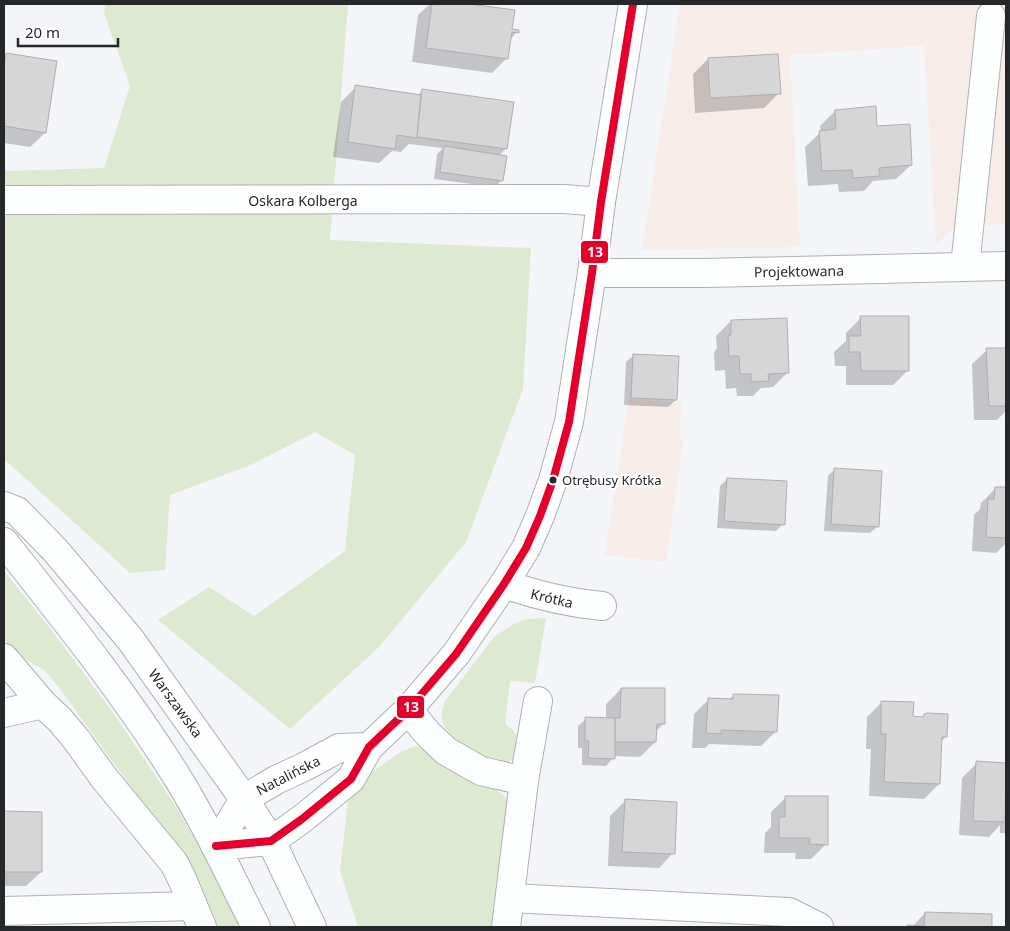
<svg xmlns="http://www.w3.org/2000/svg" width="1010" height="931" viewBox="0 0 1010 931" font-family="'Noto Sans',sans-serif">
	<rect width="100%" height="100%" fill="#f3f5f9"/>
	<g fill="#f8ece8">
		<path d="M 680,4 L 1006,4 L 1006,224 L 956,226 L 936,244 L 924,46 L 790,55 L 800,247 L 642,250 Z"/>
		<path d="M 629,399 L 682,403 L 679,436 L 683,443 L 666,562 L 605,555 Z"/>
	</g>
	<g fill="#ddead1">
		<path d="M 105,4 L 348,4 L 330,240 L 531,248 L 523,389 L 466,542 L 380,646 L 290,729 L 158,620 L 209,587 L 254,616 L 345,551 L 355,455 L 315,432 L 251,465 L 170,495 L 165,570 L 130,573 L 4,459 L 4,171 L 104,168 L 130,86 L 104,13 Z"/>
		<path d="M 4,571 L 49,627 L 114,714 L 175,805 L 235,908 L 244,927 L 215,927 L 195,877 L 181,850 L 148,811 L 58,686 L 44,670 L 19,656 L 11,649 L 4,639 Z"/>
		<path d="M 540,618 L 546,618 L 535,683 L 510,681 L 505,724 C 513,730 519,734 518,745 C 517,750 517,756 513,759 C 507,764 489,762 483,759 C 477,756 451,736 447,730 C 440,722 441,710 445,701 L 495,636 L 514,624 L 524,620 Z"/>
		<path d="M 416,746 L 428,751 L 450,769 L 474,781 L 494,788 L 510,801 L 497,927 L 358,927 L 340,871 L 348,800 L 358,782 L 402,751 Z"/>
	</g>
	<g fill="#0003">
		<path d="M 430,4 L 459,4 L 514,11 L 511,30 L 517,32 L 510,40 L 507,58 L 492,73 L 412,62 L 418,15 Z"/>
		<path d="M 7,54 L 45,133 L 30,147 L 4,143 L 4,57 Z"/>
		<path d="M 708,59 L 779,93 L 764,108 L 695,113 L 693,74 Z"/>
		<path d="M 356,87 L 418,95 L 422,91 L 506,148 L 499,156 L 502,180 L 495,187 L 434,179 L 437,154 L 443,148 L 409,144 L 401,152 L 392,151 L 379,163 L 333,157 L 341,102 Z"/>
		<path d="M 835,111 L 911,165 L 896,179 L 873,181 L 864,191 L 839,192 L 838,184 L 808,186 L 805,147 L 821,132 L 820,126 Z"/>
		<path d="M 861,318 L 908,370 L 893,385 L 846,385 L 846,366 L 835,366 L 834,352 L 846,341 L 846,333 Z"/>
		<path d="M 731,321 L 788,372 L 773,387 L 761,388 L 753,396 L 737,396 L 736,388 L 726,389 L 725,370 L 715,371 L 714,352 L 717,348 L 716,336 Z"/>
		<path d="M 1006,349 L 1006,411 L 997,420 L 974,420 L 972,364 L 987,350 Z"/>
		<path d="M 634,355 L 676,400 L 668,407 L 624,405 L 626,362 Z"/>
		<path d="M 835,469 L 878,526 L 870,533 L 824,531 L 828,476 Z"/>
		<path d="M 727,479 L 783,524 L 776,531 L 717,528 L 720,486 Z"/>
		<path d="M 996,488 L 1006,488 L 1006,543 L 996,553 L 972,551 L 974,515 L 980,509 L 981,503 Z"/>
		<path d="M 621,689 L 664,723 L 655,732 L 655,742 L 640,757 L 614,756 L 613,758 L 606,766 L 582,765 L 582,748 L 578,748 L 578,726 L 586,719 L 606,719 L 606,704 Z"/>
		<path d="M 734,695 L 776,731 L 761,746 L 709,744 L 705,748 L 692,748 L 694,714 L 709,699 L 729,700 Z"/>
		<path d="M 882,702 L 946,736 L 941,742 L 939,784 L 924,799 L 869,796 L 871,749 L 866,749 L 867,717 Z"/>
		<path d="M 977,763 L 1006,765 L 1006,833 L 1000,833 L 1000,825 L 989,837 L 959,835 L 962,778 Z"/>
		<path d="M 786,797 L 826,844 L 811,859 L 795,859 L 796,853 L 764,853 L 765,833 L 771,827 L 771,812 Z"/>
		<path d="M 625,801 L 673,853 L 659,868 L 608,866 L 610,816 Z"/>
		<path d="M 4,813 L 40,813 L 41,872 L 26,886 L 4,886 Z"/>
		<path d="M 925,913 L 991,915 L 991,927 L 906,927 L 912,927 Z"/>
	</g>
	<g fill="#d6d6d7" stroke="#afafb0">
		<path d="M 432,4 L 469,4 L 515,10 L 512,29 L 519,30 L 519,33 L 512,32 L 508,59 L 426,48 Z"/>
		<path d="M 6,53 L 57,61 L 46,133 L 4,126 L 4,68 Z"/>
		<path d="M 778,54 L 781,94 L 710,98 L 708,58 Z"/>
		<path d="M 355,85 L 421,95 L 417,138 L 397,135 L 395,149 L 348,142 Z"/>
		<path d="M 422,89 L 514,102 L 507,149 L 417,137 Z"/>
		<path d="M 876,106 L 877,126 L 910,124 L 912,165 L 879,168 L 880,176 L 853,178 L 852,170 L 822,171 L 819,131 L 836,129 L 835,110 Z"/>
		<path d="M 444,146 L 507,156 L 503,181 L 440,172 Z"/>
		<path d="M 860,316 L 909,316 L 909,371 L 861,371 L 860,352 L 849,352 L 849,336 L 861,336 Z"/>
		<path d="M 787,318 L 789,373 L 768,374 L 769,381 L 751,382 L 751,374 L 740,374 L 739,356 L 729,356 L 728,336 L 731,335 L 731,320 Z"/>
		<path d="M 986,348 L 1006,348 L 1006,406 L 989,406 Z"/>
		<path d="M 633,354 L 679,356 L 677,400 L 631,398 Z"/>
		<path d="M 834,468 L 882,471 L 879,527 L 831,524 Z"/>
		<path d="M 727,478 L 787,481 L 785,525 L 724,521 Z"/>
		<path d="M 995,487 L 1006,487 L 1006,538 L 986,537 L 988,499 L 994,499 Z"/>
		<path d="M 621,688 L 665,688 L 665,724 L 657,724 L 656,742 L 615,742 L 615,718 L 620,718 Z"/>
		<path d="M 733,694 L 779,695 L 777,732 L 721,730 L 721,734 L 706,733 L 708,698 L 733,699 Z"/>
		<path d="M 881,701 L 914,702 L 913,716 L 923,717 L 924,714 L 927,713 L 948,714 L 947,737 L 942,737 L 940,784 L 884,782 L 886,734 L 881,734 Z"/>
		<path d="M 585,717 L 615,718 L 615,759 L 588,758 L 589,741 L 585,741 Z"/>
		<path d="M 976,761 L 1006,763 L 1005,822 L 973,821 Z"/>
		<path d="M 785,796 L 828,796 L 828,845 L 809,844 L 810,838 L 779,838 L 779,817 L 785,817 Z"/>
		<path d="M 625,799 L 677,802 L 675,854 L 622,852 Z"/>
		<path d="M 4,811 L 42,812 L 42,872 L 4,872 Z"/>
		<path d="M 925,912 L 992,914 L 992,927 L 907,927 L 907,925 L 924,926 Z"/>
	</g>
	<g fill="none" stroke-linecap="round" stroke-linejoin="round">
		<defs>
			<g id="minor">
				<path d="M 4,200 L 564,199 L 601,202"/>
				<path d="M 965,267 L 991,16"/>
				<path d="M 592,273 L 705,273 L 1006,266"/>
				<path d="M 504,584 C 536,595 568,603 602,606"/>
				<path d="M 4,658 L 43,704 L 60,720 L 76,739 L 104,778 L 174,863 L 182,879 L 202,927"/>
				<path d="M 408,710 L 428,734 L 446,751 L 481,771 L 524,781 L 506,927"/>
				<path d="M 4,713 L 43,704"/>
				<path d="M 524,781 L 538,701"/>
				<path d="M 510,898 L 789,912 L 819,927"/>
				<path d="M 4,911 L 193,906"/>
			</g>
			<g id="major">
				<path d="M 4,506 L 17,511 L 55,550 L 130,639 L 244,799 L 271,841 L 312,927"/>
				<path d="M 4,542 C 65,619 127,696 179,780 C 208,827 231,878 256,927"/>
				<path d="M 216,846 L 271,841 L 302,819 L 351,779 L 369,747 L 408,710 L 456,654 L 504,584 L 526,548 L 540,516 L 553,480 L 569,422 L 592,273 L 601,202 L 633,4"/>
				<path d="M 216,846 L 244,799 L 276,780 L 304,767 L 339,748 L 369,747"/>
			</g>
		</defs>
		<use href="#minor" stroke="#b0b1b4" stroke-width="30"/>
		<use href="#major" stroke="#b0b1b4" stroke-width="30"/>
		<use href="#minor" stroke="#fdfefe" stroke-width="28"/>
		<use href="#major" stroke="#fdfefe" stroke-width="28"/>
		<defs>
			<path id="bus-1" d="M 216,846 L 271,841 L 302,819 L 351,779 L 369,747 L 408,710 L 456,654 L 504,584 L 526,548 L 540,516 L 553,480 L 569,422 L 592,273 L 601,202 L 633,4"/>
		</defs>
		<use href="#bus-1" stroke="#fff" stroke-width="11"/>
		<use href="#bus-1" stroke="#e4002b" stroke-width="8"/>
	</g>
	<circle fill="#262729" stroke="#fff" stroke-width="2" cx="553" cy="480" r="4.5"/>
	<g text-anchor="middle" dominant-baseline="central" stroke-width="4.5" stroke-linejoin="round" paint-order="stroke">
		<g font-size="13" fill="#262729" stroke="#fff" text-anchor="start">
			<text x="562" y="480">Otrębusy Krótka</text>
		</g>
		<g font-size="14" fill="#262729" stroke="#fff">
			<text x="303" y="200">Oskara Kolberga</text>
			<text transform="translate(799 271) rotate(-1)">Projektowana</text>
			<text transform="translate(552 598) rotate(13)">Krótka</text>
			<text transform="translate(176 703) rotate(54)">Warszawska</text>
			<text transform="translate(288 775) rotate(-27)">Natalińska</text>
		</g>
	</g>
	<g stroke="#fff" stroke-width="2">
		<rect x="580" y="240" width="29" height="24" rx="5" fill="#e4002b"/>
		<rect x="396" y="695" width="29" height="24" rx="5" fill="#e4002b"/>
	</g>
	<g font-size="14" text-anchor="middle" font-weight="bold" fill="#fff">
		<text x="595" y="257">13</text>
		<text x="411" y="712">13</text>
	</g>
	<rect width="1010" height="931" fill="none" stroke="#262729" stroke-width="10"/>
	<path d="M18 38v8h100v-8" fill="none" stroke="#262729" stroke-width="2.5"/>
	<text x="25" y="38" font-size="15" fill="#262729" stroke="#ffffff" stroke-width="4" paint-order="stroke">20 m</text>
</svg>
